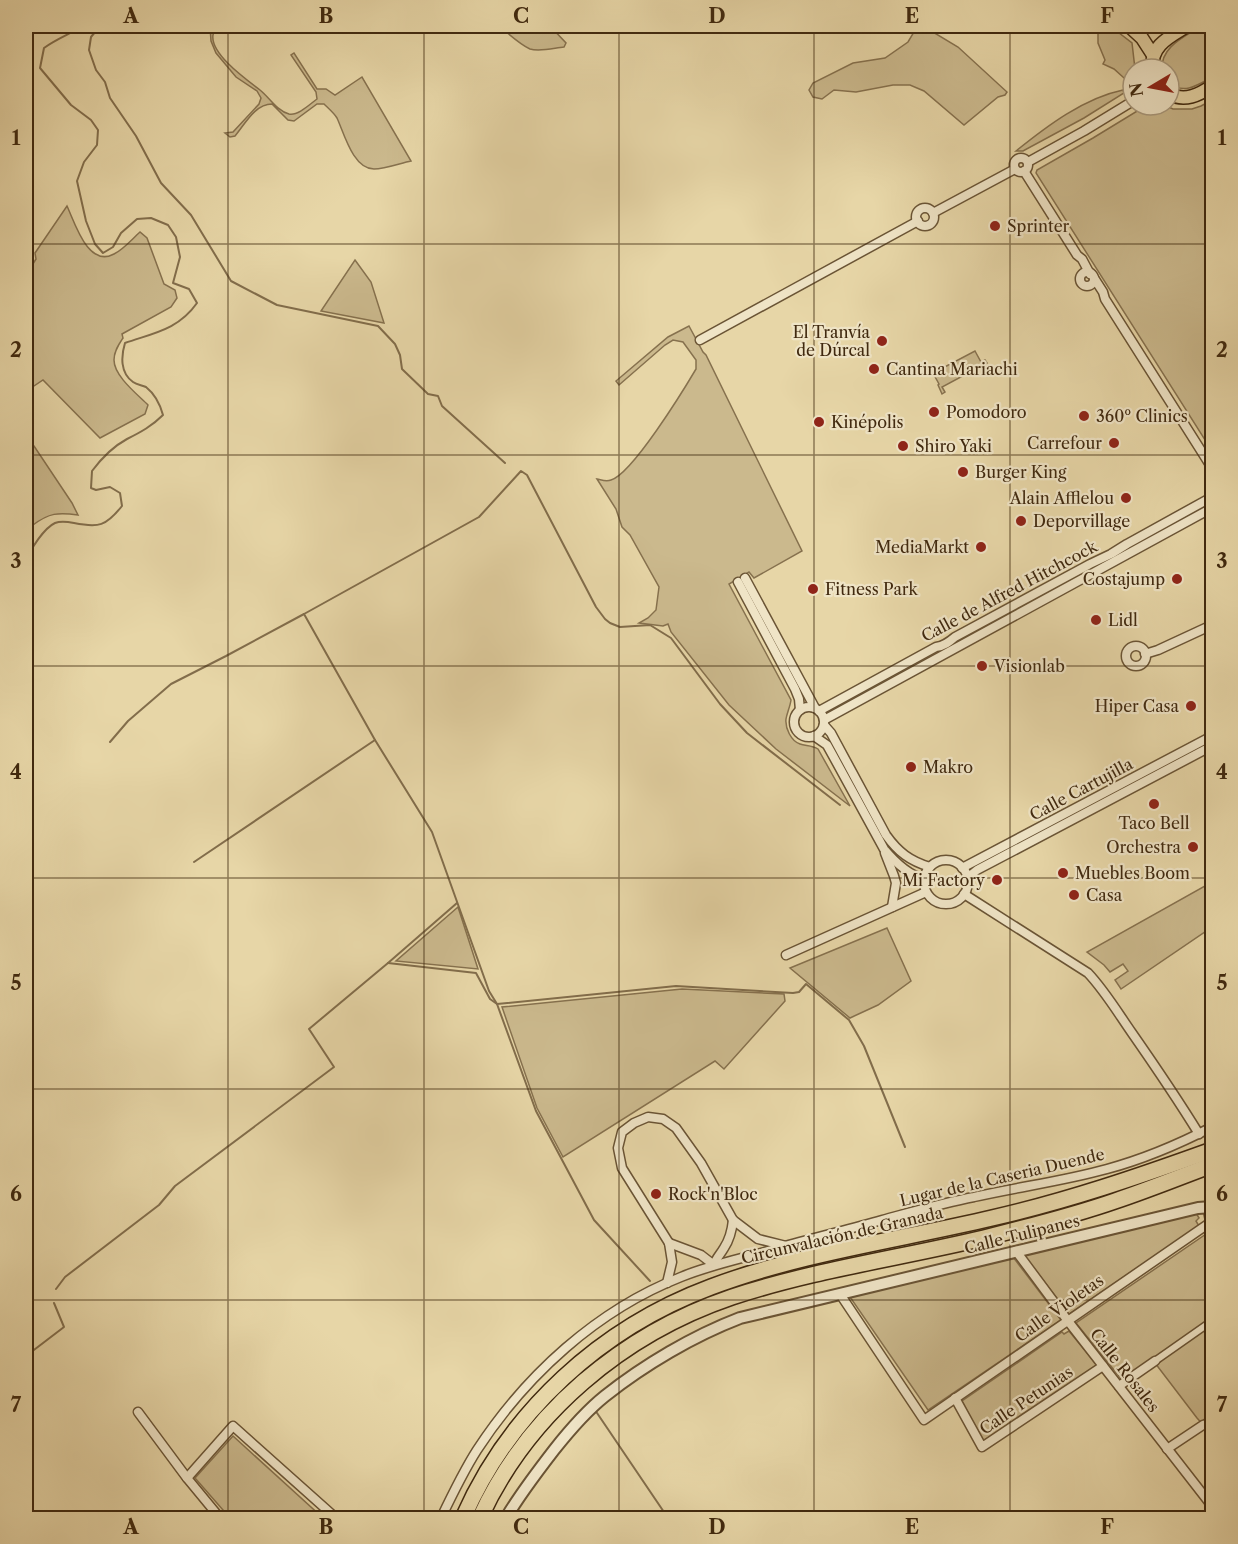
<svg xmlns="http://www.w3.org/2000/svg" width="1238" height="1544" viewBox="0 0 1238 1544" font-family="'Libre Caslon Text',serif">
	<rect width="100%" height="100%" fill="#e7d6a7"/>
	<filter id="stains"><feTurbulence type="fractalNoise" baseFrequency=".00333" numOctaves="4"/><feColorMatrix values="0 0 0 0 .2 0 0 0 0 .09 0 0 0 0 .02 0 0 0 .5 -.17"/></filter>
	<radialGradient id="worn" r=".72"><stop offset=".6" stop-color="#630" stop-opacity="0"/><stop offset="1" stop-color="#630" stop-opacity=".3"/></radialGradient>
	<g fill="#cbb98d" stroke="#86714e" stroke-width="1.5">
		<path d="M 499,26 L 550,26 L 566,43 L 564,47 C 554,48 540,52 530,49 C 519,44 508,33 499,26 Z"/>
		<path d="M 912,26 L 923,26 L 958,47 L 1007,92 L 1005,95 L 998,97 L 964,125 L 924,91 L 910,85 L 893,85 L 856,92 L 834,90 L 822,99 L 813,97 L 809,90 L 813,83 L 853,63 L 885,58 L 908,42 L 914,32 Z"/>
		<path d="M 1095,26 L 1110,26 L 1132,43 L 1135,69 L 1133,69 C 1133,75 1129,76 1124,78 L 1114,69 L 1103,64 L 1105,60 L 1098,43 L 1098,30 Z"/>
		<path d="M 1201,26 L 1212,26 L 1212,77 C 1198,85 1184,95 1169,83 L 1169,69 L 1162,69 C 1161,46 1185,37 1201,26 Z"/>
		<path d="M 210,27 L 217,27 C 217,28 213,34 213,35 C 210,54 247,80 260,90 C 269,97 277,111 289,114 C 298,116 310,104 317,99 L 316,92 L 291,55 L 294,53 L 317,89 L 326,89 L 335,95 L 362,77 L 411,161 C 401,163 385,169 374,169 C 353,169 344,133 337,118 C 334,113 328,108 324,104 L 317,104 L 294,121 L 288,120 L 272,104 C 255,104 245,124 235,136 L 230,137 L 225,133 L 233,132 L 259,104 L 261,98 L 257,91 L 236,77 L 216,53 L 211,41 Z"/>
		<path d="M 1123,90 L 1124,93 L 1084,118 L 1023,151 L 1016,151 C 1047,126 1084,98 1123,90 Z"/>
		<path d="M 1212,100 L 1212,451 L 1036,173 L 1037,170 L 1093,138 L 1147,105 L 1164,105 L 1173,109 L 1192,109 L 1201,106 Z"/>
		<path d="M 67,206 C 75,223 88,268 114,254 C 124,249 132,239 140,232 L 147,238 L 164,284 L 175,290 L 177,298 L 171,307 L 122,334 L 123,338 C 119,344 114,351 114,360 C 114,376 137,394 148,405 L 145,414 L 100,438 L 43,380 L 28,390 L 26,386 L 26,275 L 36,259 L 35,253 Z"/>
		<path d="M 355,260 L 371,282 L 384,323 L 321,311 Z"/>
		<path d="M 689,326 L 703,352 L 706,355 L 802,551 L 754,578 L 749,572 L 729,584 L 791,700 C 790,707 787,713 786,719 C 785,728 791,741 800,744 C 806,746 812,745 818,749 L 850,806 L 776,749 L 729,705 L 671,632 L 668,624 L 663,626 L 639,623 L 648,618 L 656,610 L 659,587 L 630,535 L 622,527 L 616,509 L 597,479 C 602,480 606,482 611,480 C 632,474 683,391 696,369 L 696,360 L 683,342 L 673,340 L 665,345 L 619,385 L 616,381 L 668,337 Z"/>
		<path d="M 975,351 L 981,362 L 985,360 L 987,363 L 942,387 L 945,392 L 942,394 L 938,385 L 939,384 L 933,373 Z"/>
		<path d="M 26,438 L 34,446 L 72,503 L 78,515 C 58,512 49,513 33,525 L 32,537 L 26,531 Z"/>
		<path d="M 1212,882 L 1212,927 L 1121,989 L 1115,980 L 1128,971 L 1123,964 L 1110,972 L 1104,965 L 1087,952 Z"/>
		<path d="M 458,907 L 478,969 L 396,961 Z"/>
		<path d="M 887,928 L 911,981 L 878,1005 L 850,1018 L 790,968 Z"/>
		<path d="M 682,989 L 784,994 L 785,1001 L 724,1069 L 715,1061 L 563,1157 L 537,1108 L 502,1007 Z"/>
		<path d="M 1196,1213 L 1199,1218 L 1196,1221 L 1199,1226 L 1069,1314 L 1024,1255 Z"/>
		<path d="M 1209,1232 L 1212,1237 L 1212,1435 C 1208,1428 1202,1424 1197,1418 L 1152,1359 L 1122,1380 L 1076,1323 Z"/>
		<path d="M 1013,1257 L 1061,1320 L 928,1410 L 850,1297 Z"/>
		<path d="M 1069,1331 L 1097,1365 L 983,1441 L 962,1401 L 1062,1332 L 1064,1334 Z"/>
		<path d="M 233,1436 L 323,1518 L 230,1518 L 195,1478 Z"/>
	</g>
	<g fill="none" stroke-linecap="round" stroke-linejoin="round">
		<g stroke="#826d4b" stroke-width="2">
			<path d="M 100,26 L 91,37 L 89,50 L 96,70 L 105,82 L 110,98 L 136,136 L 161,183 L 191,215 L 231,281 L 277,305 L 378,326 L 395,344 L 400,355 L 402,369 L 428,394 L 438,396 L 442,406 L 505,463"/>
			<path d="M 26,559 C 31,549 44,528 55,523 C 60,521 69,522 74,523 C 99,528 106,526 122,506 L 120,493 L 110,487 L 96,490 L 91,488 L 92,471 C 101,459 114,446 127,439 C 141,432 152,426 163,415 C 160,404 156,395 146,387 C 142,385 137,385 133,382 C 120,373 121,356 125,343 C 153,333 178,330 197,303 L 189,289 L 173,283 L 180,257 L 176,237 L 168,225 L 151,218 L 137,219 L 121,233 L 113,247 L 103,253 L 95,244 L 86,221 L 77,181 L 84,162 L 97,145 L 98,130 L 91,120 L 71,105 L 40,68 L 44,48 C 56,39 70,34 83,26"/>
			<path d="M 110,742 L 128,721 L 171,684 L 226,656 L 304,614"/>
			<path d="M 194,862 L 375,740"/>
			<path d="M 388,963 L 476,973 L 490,999 L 497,1004 L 676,986 L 793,993 L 799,992 L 806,984 L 849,1020 L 864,1046 L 905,1147"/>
			<path d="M 650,1281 L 594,1220 L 536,1111 L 497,1004 L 489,991 L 432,832 L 375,740 L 304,614 L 479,517 L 521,471 L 527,475 L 596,607 L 605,619 L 610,623 L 620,627 L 650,625 L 671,638 L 720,704 L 747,733 L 840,805"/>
			<path d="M 56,1289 L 65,1277 L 159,1205 L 175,1186 L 334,1067 L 309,1029 L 388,963 L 457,903"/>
			<path d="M 26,1356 L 64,1327 L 54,1303"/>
			<path d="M 595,1410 L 668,1518"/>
			<path d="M 26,1469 C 31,1476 29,1486 26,1494"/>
		</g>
		<defs>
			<g id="pedestrian">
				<path d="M 1155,1361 L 1212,1321"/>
				<path d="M 1203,1425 L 1212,1418"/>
			</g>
			<g id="minor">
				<circle cx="1021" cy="165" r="7"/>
				<path d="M 1028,162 L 1084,131 L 1133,101"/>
				<path d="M 1024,171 L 1077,255 L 1082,259 L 1090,274"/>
				<circle cx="925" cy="217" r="9"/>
				<path d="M 933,213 L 1015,169"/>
				<circle cx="1087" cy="279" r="7"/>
				<path d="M 1094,278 L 1103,292 L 1105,299 L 1212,468"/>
				<path d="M 700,340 L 918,221"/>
				<path d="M 745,578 L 815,708"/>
				<path d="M 738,582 L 795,689 L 799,699 L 800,710"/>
				<circle cx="1136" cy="656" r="10"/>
				<path d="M 1145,654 L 1158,650 L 1212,625"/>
				<circle cx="809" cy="722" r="15"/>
				<path d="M 819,711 L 936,647 C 944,646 949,642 955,637 L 1090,564 L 1111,554 L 1127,544 L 1212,497"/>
				<path d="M 824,720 L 1212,508"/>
				<path d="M 824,725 L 831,733 L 886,835 C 898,852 910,861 930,867"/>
				<path d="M 814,736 L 827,745 L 832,754 L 884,849 C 894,861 909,875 924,879"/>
				<path d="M 885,853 L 894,876 L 896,883 L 892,907"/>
				<circle cx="946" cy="882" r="22"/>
				<path d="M 962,868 L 1212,736"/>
				<path d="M 967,878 L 977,870 L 1212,746"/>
				<path d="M 964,894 L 1088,973 C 1105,991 1118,1013 1132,1033 C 1155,1066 1178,1100 1199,1134"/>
				<path d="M 786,955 L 926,892"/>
				<path d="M 669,1243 L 701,1255 L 714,1265 C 716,1258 720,1255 724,1248 C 730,1239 732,1230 733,1220"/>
				<path d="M 1016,1251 L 1068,1321 L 1212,1506"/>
				<path d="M 667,1283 L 672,1262 L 669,1243 L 622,1168 L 618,1148 L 622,1132 L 634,1123 L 648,1117 L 663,1119 L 676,1128 L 701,1163 L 733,1220 L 758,1239 L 786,1246"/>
				<path d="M 840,1294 L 924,1420 L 1211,1222"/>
				<path d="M 1119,1386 L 1155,1361"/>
				<path d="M 955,1398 L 982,1447 L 1103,1366"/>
				<path d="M 138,1412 L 187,1478 L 220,1518"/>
				<path d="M 1167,1449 L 1203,1425"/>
				<path d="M 187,1478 L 233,1426 L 336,1518"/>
				<path d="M 441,1518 C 452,1495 463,1472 477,1450 C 526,1375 597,1310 681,1277 C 715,1263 751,1257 785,1246 C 817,1237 850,1229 882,1220 C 912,1212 943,1203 974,1197 C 1018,1187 1064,1181 1107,1169 C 1144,1159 1179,1144 1212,1127"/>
			</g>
			<g id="tertiary">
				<path d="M 1209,1207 L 1212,1224"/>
				<path d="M 506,1518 C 520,1494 537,1472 554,1450 C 569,1431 585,1412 605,1396 C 644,1365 693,1336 740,1318 L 1198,1208 L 1212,1207"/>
			</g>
			<g id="primary">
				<path d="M 1129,26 L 1142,38 L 1153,55"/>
				<path d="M 1153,69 C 1149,46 1171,36 1187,26"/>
				<path d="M 1169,94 C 1185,102 1199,95 1212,86"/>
			</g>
			<g id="motorway">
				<path d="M 463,1518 C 510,1411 601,1328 711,1287 C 801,1253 899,1240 992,1218 C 1067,1201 1140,1176 1212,1150"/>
				<path d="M 480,1518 C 528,1413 623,1334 732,1297 C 814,1270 900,1258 984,1238 C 1028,1227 1072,1216 1115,1201 C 1148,1190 1180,1177 1212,1165"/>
			</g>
		</defs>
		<use href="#pedestrian" stroke="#6a5435" stroke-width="9"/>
		<use href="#minor" stroke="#6a5435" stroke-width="11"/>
		<use href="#tertiary" stroke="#6a5435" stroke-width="14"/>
		<use href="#primary" stroke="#40290f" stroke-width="15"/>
		<use href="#motorway" stroke="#40290f" stroke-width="18"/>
		<use href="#pedestrian" stroke="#efe4c6" stroke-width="6"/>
		<use href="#minor" stroke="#efe4c6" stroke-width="8"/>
		<use href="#tertiary" stroke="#efe4c6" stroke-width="10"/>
		<use href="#primary" stroke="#e7d6a7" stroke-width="12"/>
		<use href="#motorway" stroke="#e7d6a7" stroke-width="15"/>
	</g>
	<path fill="none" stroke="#40290f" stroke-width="1.5" stroke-opacity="0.55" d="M 228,26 L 228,1518M 424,26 L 424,1518M 619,26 L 619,1518M 814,26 L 814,1518M 1010,26 L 1010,1518M 26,244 L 1212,244M 26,455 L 1212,455M 26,666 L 1212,666M 26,878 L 1212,878M 26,1089 L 1212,1089M 26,1300 L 1212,1300"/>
	<g fill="#8f2418" stroke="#efe4c6" stroke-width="2">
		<circle cx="995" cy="226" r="6"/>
		<circle cx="882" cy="341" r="6"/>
		<circle cx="874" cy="369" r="6"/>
		<circle cx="934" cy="412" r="6"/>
		<circle cx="1084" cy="416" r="6"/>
		<circle cx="819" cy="422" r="6"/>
		<circle cx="1114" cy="443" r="6"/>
		<circle cx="903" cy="446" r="6"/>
		<circle cx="963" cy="472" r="6"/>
		<circle cx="1126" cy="498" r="6"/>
		<circle cx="1021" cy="521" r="6"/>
		<circle cx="981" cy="547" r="6"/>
		<circle cx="1177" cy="579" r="6"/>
		<circle cx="813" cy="589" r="6"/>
		<circle cx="1096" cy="620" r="6"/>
		<circle cx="982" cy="666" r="6"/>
		<circle cx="1191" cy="706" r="6"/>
		<circle cx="911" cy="767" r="6"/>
		<circle cx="1154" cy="804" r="6"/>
		<circle cx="1193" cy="847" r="6"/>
		<circle cx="1063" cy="873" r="6"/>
		<circle cx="997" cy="880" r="6"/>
		<circle cx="1074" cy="895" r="6"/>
		<circle cx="656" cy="1194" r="6"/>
	</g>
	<g text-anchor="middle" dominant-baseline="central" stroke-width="4.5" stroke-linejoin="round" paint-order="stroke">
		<g font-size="16" fill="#40290f" stroke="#efe4c6" text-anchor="start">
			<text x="1007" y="226">Sprinter</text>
			<text x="870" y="332" text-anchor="end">El Tranvía<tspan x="870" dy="18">de Dúrcal</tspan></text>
			<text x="886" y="369">Cantina Mariachi</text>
			<text x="946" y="412">Pomodoro</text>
			<text x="1096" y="416">360º Clinics</text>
			<text x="831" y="422">Kinépolis</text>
			<text x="1102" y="443" text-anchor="end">Carrefour</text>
			<text x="915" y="446">Shiro Yaki</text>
			<text x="975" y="472">Burger King</text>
			<text x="1114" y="498" text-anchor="end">Alain Afflelou</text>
			<text x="1033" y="521">Deporvillage</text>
			<text x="969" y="547" text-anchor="end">MediaMarkt</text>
			<text x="1165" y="579" text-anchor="end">Costajump</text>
			<text x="825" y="589">Fitness Park</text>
			<text x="1108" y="620">Lidl</text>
			<text x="994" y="666">Visionlab</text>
			<text x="1179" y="706" text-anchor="end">Hiper Casa</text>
			<text x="923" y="767">Makro</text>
			<text x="1154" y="823" text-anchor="middle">Taco Bell</text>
			<text x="1181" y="847" text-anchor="end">Orchestra</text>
			<text x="1075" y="873">Muebles Boom</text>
			<text x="985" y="880" text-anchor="end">Mi Factory</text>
			<text x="1086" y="895">Casa</text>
			<text x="668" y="1194">Rock'n'Bloc</text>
		</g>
		<g font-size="16" fill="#40290f" stroke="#efe4c6">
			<text transform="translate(1009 591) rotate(-28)">Calle de Alfred Hitchcock</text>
			<text transform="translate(1081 789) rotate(-28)">Calle Cartujilla</text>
			<text transform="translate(1002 1177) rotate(-13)">Lugar de la Caseria Duende</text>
			<text transform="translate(1022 1234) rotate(-14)">Calle Tulipanes</text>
			<text transform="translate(842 1235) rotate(-13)">Circunvalación de Granada</text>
			<text transform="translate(1059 1308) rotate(-35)">Calle Violetas</text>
			<text transform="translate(1125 1370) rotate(52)">Calle Rosales</text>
			<text transform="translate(1026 1400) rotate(-34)">Calle Petunias</text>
		</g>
	</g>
	<rect width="1238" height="1544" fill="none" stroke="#e7d6a7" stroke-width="66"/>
	<g transform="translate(1151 87) rotate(260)"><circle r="28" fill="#efe4c6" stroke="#a9997d" stroke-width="1.5"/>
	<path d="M0-4.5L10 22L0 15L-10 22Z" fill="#8f2418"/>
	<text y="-9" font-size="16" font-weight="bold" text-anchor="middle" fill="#40290f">N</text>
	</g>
	<rect x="33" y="33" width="1172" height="1478" fill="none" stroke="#40290f" stroke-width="2"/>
	<g font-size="20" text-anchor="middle" font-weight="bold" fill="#40290f">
		<text x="131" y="23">A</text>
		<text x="326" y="23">B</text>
		<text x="521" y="23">C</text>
		<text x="717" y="23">D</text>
		<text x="912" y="23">E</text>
		<text x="1107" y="23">F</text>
		<text x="16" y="145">1</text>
		<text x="1222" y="145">1</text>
		<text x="16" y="357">2</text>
		<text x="1222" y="357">2</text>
		<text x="16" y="568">3</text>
		<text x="1222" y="568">3</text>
		<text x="16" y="779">4</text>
		<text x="1222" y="779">4</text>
		<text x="16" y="990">5</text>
		<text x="1222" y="990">5</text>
		<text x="16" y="1201">6</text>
		<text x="1222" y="1201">6</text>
		<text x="16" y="1412">7</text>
		<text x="1222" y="1412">7</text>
		<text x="131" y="1534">A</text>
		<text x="326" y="1534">B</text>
		<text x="521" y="1534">C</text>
		<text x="717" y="1534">D</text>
		<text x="912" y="1534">E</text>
		<text x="1107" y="1534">F</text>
	</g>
	<rect width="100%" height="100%" filter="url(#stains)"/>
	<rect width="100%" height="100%" fill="url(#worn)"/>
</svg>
